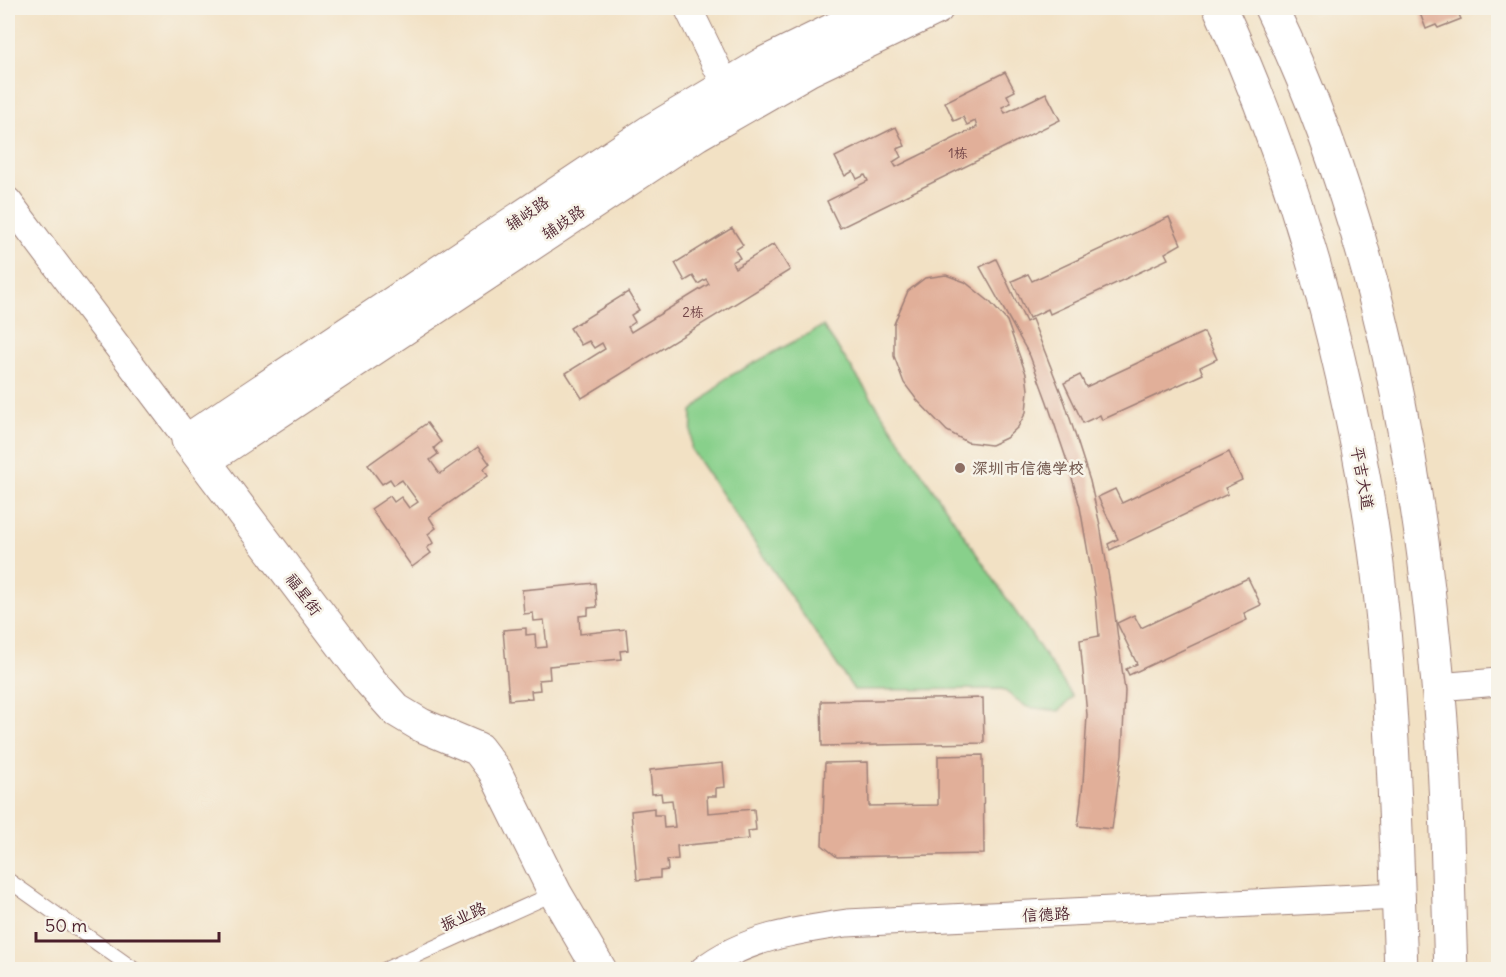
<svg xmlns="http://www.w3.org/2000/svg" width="1506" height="977" viewBox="0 0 1506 977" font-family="Delius,'LXGW WenKai TC',sans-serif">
	<rect width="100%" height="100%" fill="#f7f3e8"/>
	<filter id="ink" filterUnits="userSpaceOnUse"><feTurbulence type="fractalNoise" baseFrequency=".0167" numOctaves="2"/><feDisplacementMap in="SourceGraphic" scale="12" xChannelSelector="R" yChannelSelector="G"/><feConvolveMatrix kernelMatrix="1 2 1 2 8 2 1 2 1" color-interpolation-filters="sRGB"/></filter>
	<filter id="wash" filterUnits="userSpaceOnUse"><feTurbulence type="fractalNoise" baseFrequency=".008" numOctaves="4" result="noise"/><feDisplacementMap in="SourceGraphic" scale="24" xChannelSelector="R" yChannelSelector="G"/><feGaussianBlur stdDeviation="1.35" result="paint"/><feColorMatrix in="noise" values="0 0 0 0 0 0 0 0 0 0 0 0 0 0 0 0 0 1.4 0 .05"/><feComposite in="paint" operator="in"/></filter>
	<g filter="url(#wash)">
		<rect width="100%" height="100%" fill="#f2e1c4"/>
		<path fill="#88d08b" stroke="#69785b" stroke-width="1.5" d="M 823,326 L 1073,697 L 1059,711 L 1027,707 L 1002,689 L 854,690 L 691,449 L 692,411 L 726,378 Z"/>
		<g id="blocks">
			<g fill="#e1af99">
				<path d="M 1418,8 L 1456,8 L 1461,19 L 1438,28 L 1436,25 L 1426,29 Z"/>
				<path d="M 1005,72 L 1015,91 L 1007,95 L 1011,103 L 1002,107 L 1005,113 L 1046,93 L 1060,120 L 840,228 L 827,201 L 868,181 L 865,175 L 857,179 L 853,171 L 845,176 L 835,157 L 896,127 L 905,146 L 897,149 L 901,157 L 893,162 L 896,167 L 977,127 L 975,121 L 967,125 L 963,117 L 954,121 L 945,102 Z"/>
				<path d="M 1169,217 L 1181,244 L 1165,253 L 1168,259 L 1050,314 L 1048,309 L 1029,318 L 1012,281 L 1028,274 L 1032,281 Z"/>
				<path d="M 732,228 L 743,245 L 735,250 L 740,258 L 732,262 L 735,268 L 774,244 L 790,270 L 582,398 L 566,373 L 605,349 L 602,343 L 594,348 L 589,341 L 581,345 L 570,328 L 628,292 L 639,310 L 631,315 L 635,322 L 628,327 L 631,332 L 709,284 L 706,279 L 698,284 L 693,276 L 685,281 L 675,263 Z"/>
				<path d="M 996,259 L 1026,322 L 1032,319 L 1065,403 L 1090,481 L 1100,525 L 1114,608 L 1125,691 L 1122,754 L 1112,829 L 1078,826 L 1083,783 L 1087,715 L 1080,640 L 1099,636 L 1095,593 L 1080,507 L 1069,467 L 1047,402 L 1030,356 L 980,267 Z"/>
				<path d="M 946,275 L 965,282 L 990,302 L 1007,321 L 1026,374 L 1028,390 L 1026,412 L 1018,427 L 1006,438 L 991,445 L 967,442 L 947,431 L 917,400 L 904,383 L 894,356 L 894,324 L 908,291 L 925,278 Z"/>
				<path d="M 1204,332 L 1217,359 L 1200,367 L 1203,374 L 1102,420 L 1100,415 L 1083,423 L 1064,383 L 1080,375 L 1086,387 Z"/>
				<path d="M 427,423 L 441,442 L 434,448 L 438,454 L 430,460 L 440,474 L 478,447 L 490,464 L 484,469 L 488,476 L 429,517 L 436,528 L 428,534 L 433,543 L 427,548 L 431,553 L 412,567 L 371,509 L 390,496 L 394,502 L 401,497 L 409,508 L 418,502 L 402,480 L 394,485 L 390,479 L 382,484 L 368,465 Z"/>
				<path d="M 1229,452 L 1242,480 L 1225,488 L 1228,494 L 1110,550 L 1108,544 L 1118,539 L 1098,497 L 1115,489 L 1122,503 Z"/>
				<path d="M 1248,578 L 1261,605 L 1244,613 L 1247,620 L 1129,675 L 1126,669 L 1137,664 L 1117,623 L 1134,615 L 1141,628 Z"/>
				<path d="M 595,583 L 597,607 L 588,608 L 588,615 L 579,616 L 580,634 L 626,629 L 628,650 L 620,651 L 621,659 L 549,666 L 550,679 L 539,680 L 540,690 L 531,691 L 532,698 L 509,700 L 503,630 L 526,628 L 526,635 L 535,634 L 536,648 L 547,647 L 544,620 L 534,621 L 533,613 L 524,614 L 522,590 Z"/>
				<path d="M 983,698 L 984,743 L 822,746 L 821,701 Z"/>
				<path d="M 983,755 L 984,854 L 837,857 L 822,845 L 825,763 L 868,762 L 869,806 L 938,805 L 938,756 Z"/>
				<path d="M 723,763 L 725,787 L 716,788 L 716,796 L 707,796 L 708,813 L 754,809 L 756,830 L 748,831 L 749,839 L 677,846 L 678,859 L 667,860 L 668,870 L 660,871 L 660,878 L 637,880 L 631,811 L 654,808 L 654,815 L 663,815 L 664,828 L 675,827 L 672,800 L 662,801 L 661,793 L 652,794 L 650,770 Z"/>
			</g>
		</g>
	</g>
	<g filter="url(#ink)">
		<use href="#blocks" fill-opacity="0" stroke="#9e8078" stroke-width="1.5"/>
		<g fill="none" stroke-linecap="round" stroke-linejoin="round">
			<defs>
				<g id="lane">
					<path d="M 8,880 L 135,970"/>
					<path d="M 384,970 L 555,893"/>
				</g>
				<g id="street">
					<path d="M 688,8 L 726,86"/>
					<path d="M 8,201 L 188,440"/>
					<path d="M 1438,687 L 1498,682"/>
					<path d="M 703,970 C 743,938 798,930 847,923 L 1398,896"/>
				</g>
				<g id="secondary">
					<path d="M 204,461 L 697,134 L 808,70 L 937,8"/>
					<path d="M 600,970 L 555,893 L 494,770 L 478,749 L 421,725 L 396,710 L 370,681 L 188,440 L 651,131 L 765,63 L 878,8"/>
				</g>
				<g id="primary">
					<path d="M 1220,8 C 1275,128 1315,254 1344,383 C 1359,449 1372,516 1379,583 C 1394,712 1396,841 1401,970"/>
					<path d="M 1271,8 C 1382,237 1425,494 1443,747 C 1448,821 1448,895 1451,970"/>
				</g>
			</defs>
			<use href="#lane" stroke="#9e8078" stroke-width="16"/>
			<use href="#street" stroke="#9e8078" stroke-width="29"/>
			<use href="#secondary" stroke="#9e8078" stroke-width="35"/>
			<use href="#primary" stroke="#9e8078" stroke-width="35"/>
			<use href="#lane" stroke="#fff" stroke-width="14"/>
			<use href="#street" stroke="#fff" stroke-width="27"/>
			<use href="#secondary" stroke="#fff" stroke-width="33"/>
			<use href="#primary" stroke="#fff" stroke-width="33"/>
		</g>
	</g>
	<circle fill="#8d6e63" stroke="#f7f3e8" stroke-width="2" cx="960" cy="468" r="6"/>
	<g text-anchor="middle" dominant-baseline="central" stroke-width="5" stroke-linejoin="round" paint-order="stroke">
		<g font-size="14" fill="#704346">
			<text x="958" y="153">1栋</text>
			<text x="693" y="312">2栋</text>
		</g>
		<g font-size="16" fill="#4a1f2b" stroke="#f7f3e8">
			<text transform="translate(527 213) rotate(-34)">辅岐路</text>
			<text transform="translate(563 222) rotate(-34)">辅歧路</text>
			<text transform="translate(1363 478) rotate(80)">平吉大道</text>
			<text transform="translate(304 594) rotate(53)">福星街</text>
			<text transform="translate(1046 914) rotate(-3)">信德路</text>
			<text transform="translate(463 916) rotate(-24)">振业路</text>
		</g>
		<g font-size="16" font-weight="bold" fill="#785e54" stroke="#f7f3e8" text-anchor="start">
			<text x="972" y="468">深圳市信德学校</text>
		</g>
	</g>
	<rect width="1506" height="977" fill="none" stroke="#f7f3e8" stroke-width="30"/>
	<path d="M36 932v9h183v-9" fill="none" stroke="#4a1f2b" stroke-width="3"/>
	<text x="45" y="932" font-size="18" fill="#4a1f2b" stroke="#f7f3e8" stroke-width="4.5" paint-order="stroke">50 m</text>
</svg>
